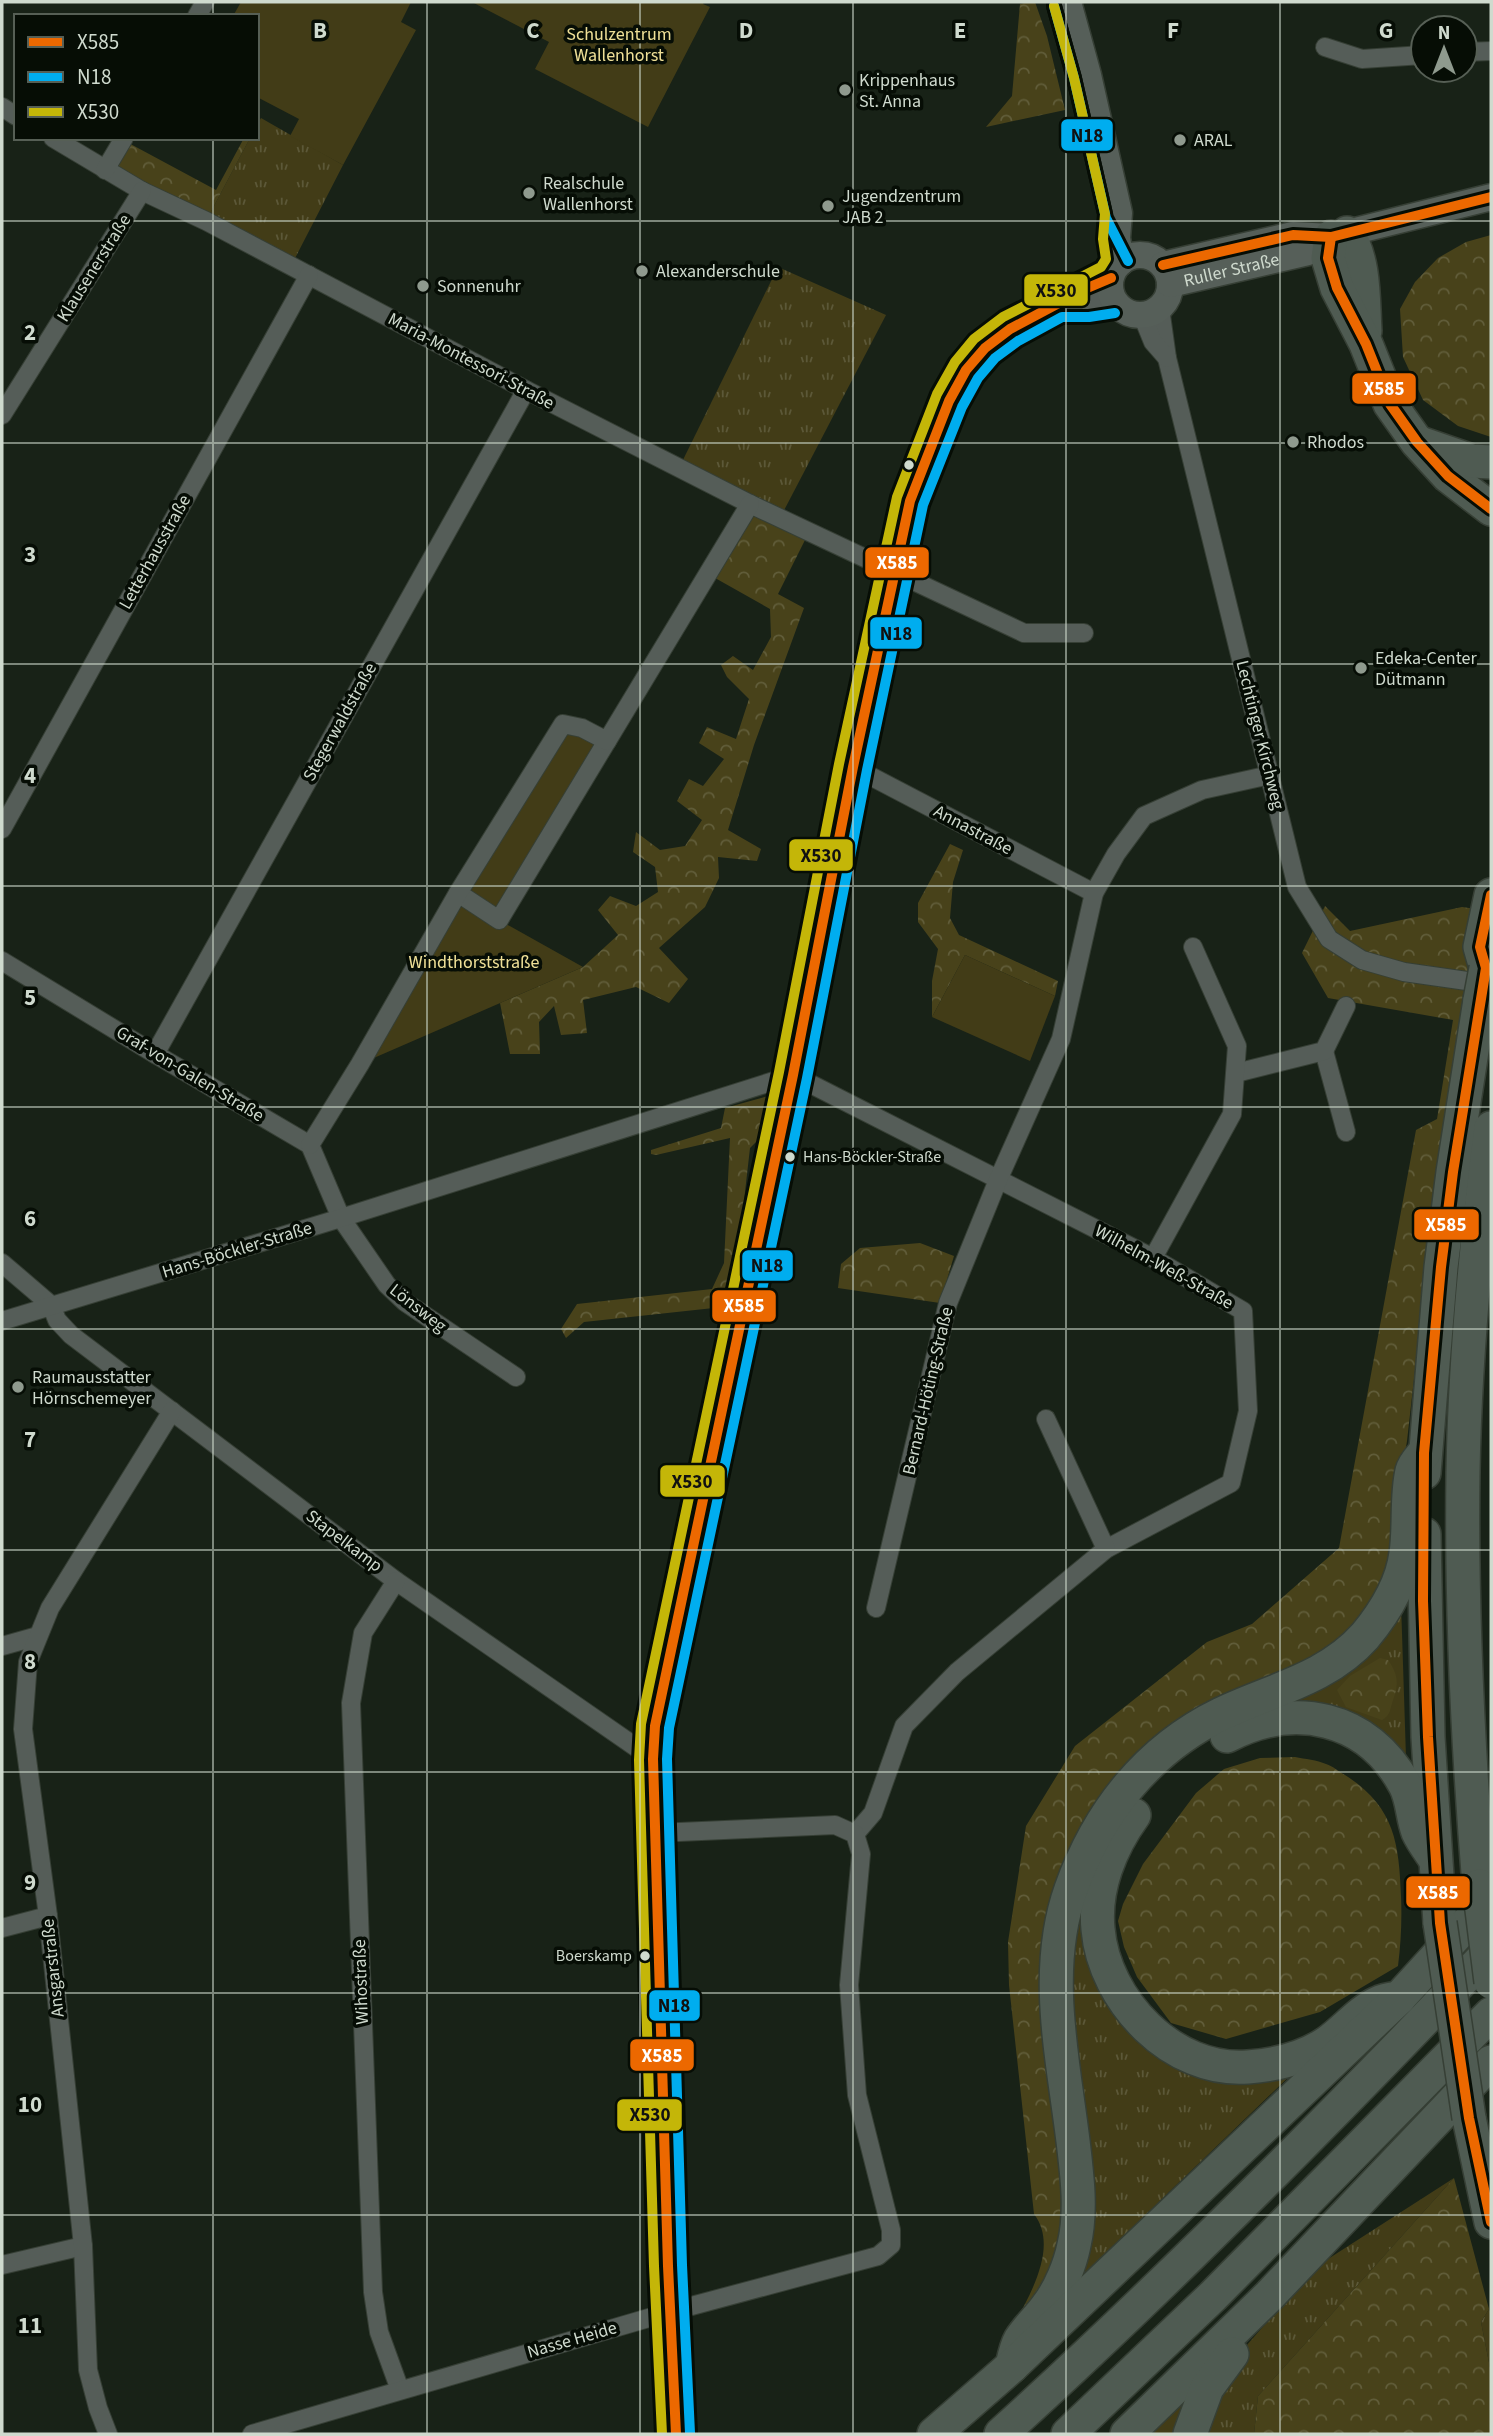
<svg xmlns="http://www.w3.org/2000/svg" width="1493" height="2436" viewBox="0 0 1493 2436" font-family="'Source Sans 3',sans-serif">
	<defs>
		<pattern id="grass-tufts" width="24" height="20" patternUnits="userSpaceOnUse" patternTransform="scale(1.75)"><rect width="24" height="20" fill="#423c17"/><path d="M3 7l-1-3M5 7V3M7 7l1-3M15 17l-1-3M17 17v-4M19 17l1-3" fill="none" stroke="#5c5838"/></pattern>
		<pattern id="forest-crowns" width="20" height="18" patternUnits="userSpaceOnUse" patternTransform="scale(1.75)"><rect width="20" height="18" fill="#48421a"/><path d="M2 6a3 3 0 1 1 6 0M12 15a3 3 0 1 1 6 0" fill="none" stroke="#615d3a"/></pattern>
	</defs>
	<rect width="100%" height="100%" fill="#182217"/>
	<g fill="url(#grass-tufts)">
		<path d="M 261,118 L 343,165 L 291,266 L 206,221 L 250,138 L 257,138 L 257,125 Z"/>
		<path d="M 778,267 L 886,315 L 780,518 L 679,468 Z"/>
		<path d="M 1401,1603 L 1406,1758 L 1277,1706 Z"/>
		<path d="M 1088,1901 L 1153,2044 L 1298,2068 L 1167,2194 L 1068,2294 L 1067,1990 L 1075,1924 Z"/>
		<path d="M 1454,2178 L 1258,2396 L 1254,2434 L 1199,2434 L 1233,2361 L 1314,2268 Z"/>
		<path d="M 1489,2309 L 1491,2314 L 1491,2373 L 1481,2322 Z"/>
		<path d="M 1191,2391 L 1181,2434 L 1145,2434 Z"/>
	</g>
	<g fill="url(#forest-crowns)">
		<path d="M 1028,2 L 1035,2 L 1047,36 L 1065,110 L 986,127 L 1012,96 L 1020,4 Z"/>
		<path d="M 244,138 L 250,138 L 206,221 L 105,170 L 123,140 L 216,190 Z"/>
		<path d="M 1491,235 L 1491,437 L 1458,426 L 1423,400 L 1403,357 L 1400,309 L 1415,282 L 1438,258 L 1466,242 Z"/>
		<path d="M 750,504 L 809,532 L 778,594 L 804,608 L 754,745 L 728,830 L 761,849 L 757,861 L 718,857 L 719,878 L 705,907 L 659,948 L 688,979 L 669,1003 L 636,987 L 583,1000 L 587,1033 L 561,1035 L 554,1006 L 539,1022 L 540,1054 L 510,1054 L 500,1003 L 583,967 L 618,935 L 598,910 L 610,896 L 636,906 L 658,892 L 655,867 L 633,852 L 636,832 L 660,850 L 685,846 L 702,820 L 677,801 L 689,779 L 703,786 L 724,759 L 699,743 L 707,727 L 736,739 L 749,699 L 727,677 L 721,665 L 733,656 L 753,670 L 771,637 L 770,609 L 708,574 Z"/>
		<path d="M 950,844 L 963,850 L 953,882 L 950,918 L 959,935 L 1058,981 L 1055,996 L 965,955 L 932,1017 L 932,981 L 938,949 L 918,922 L 918,903 Z"/>
		<path d="M 1325,906 L 1350,931 L 1462,907 L 1483,910 L 1433,1210 L 1407,1441 L 1384,1580 L 1376,1598 L 1330,1652 L 1213,1707 L 1063,1887 L 1067,2171 L 1059,2262 L 1002,2347 C 1020,2310 1063,2252 1034,2214 L 1009,1985 L 1008,1942 L 1026,1826 L 1075,1746 L 1207,1642 L 1252,1624 L 1339,1548 L 1416,1130 L 1437,1119 L 1453,1020 L 1328,998 L 1302,953 Z"/>
		<path d="M 776,1094 L 766,1132 L 750,1148 L 732,1306 L 584,1322 L 566,1338 L 561,1329 L 577,1304 L 712,1289 L 724,1263 L 730,1138 L 656,1155 L 651,1154 L 651,1150 L 721,1128 L 725,1108 Z"/>
		<path d="M 920,1243 L 954,1256 L 940,1303 L 838,1288 L 841,1264 L 860,1248 Z"/>
		<path d="M 1380,1658 L 1388,1660 C 1398,1674 1399,1684 1393,1700 C 1390,1708 1391,1715 1382,1720 L 1346,1707 L 1337,1690 L 1350,1676 Z"/>
		<path d="M 1295,1757 C 1305,1759 1317,1760 1326,1764 C 1333,1766 1339,1772 1345,1775 C 1394,1806 1399,1842 1401,1896 C 1402,1920 1401,1942 1398,1966 L 1320,2012 L 1226,2039 L 1171,2023 L 1137,1977 L 1124,1947 L 1118,1921 L 1123,1904 L 1143,1864 L 1196,1793 L 1224,1769 L 1260,1758 Z"/>
		<path d="M 1454,2178 L 1489,2309 L 1481,2322 L 1491,2373 L 1491,2434 L 1254,2434 L 1258,2396 Z"/>
	</g>
	<g fill="#423c17">
		<path d="M 241,2 L 411,2 L 401,22 L 416,30 L 343,165 L 290,136 L 299,119 L 257,97 L 257,16 L 233,16 Z"/>
		<path d="M 472,2 L 704,2 L 703,4 L 710,7 L 648,127 L 535,69 L 549,42 Z"/>
		<path d="M 563,724 L 607,741 L 499,920 L 583,967 L 360,1064 Z"/>
		<path d="M 965,955 L 1055,996 L 1030,1061 L 932,1017 Z"/>
	</g>
	<g fill="none" stroke-linecap="round" stroke-linejoin="round">
		<defs>
			<g id="street">
				<path d="M 197,16 L 205,2"/>
				<path d="M 1325,47 L 1362,59 L 1423,55"/>
				<path d="M 1465,52 L 1491,51"/>
				<path d="M 2,107 L 16,116"/>
				<path d="M 53,138 L 142,191 L 206,221 L 526,390 L 750,504 L 1024,633 L 1084,633"/>
				<path d="M 105,170 L 124,138"/>
				<path d="M 1062,303 L 1088,303 L 1113,299"/>
				<path d="M 1160,308 L 1167,358 L 1297,887 L 1329,939 L 1362,960 L 1404,972 L 1488,984"/>
				<path d="M 1142,315 L 1153,342 L 1167,358"/>
				<path d="M 2,415 L 142,191"/>
				<path d="M 853,767 L 1094,893"/>
				<path d="M 2,829 L 309,275"/>
				<path d="M 458,893 L 499,920 L 607,741"/>
				<path d="M 2,961 L 155,1054 L 310,1145 L 341,1218 L 387,1285 L 405,1302 L 516,1377"/>
				<path d="M 1324,1051 L 1346,1132"/>
				<path d="M 155,1054 L 526,390"/>
				<path d="M 1236,1073 L 1324,1051 L 1346,1006"/>
				<path d="M 310,1145 L 360,1064 L 458,893 L 563,724 L 582,728 L 607,741 L 750,504"/>
				<path d="M 1153,1258 L 1232,1114 L 1237,1046 L 1193,947"/>
				<path d="M 2,1263 L 51,1305 L 57,1320 L 71,1335 L 396,1581 L 653,1759"/>
				<path d="M 2,1321 L 341,1218 L 793,1075 L 1153,1258 L 1243,1311 L 1248,1411 L 1231,1483 L 1106,1549 L 957,1672 L 904,1726 L 873,1813 L 855,1834"/>
				<path d="M 1046,1419 L 1106,1549"/>
				<path d="M 396,1581 L 363,1633 L 351,1703 L 373,2292 L 379,2332 L 400,2390"/>
				<path d="M 876,1608 L 948,1303 L 998,1180 L 1061,1039 L 1094,893 L 1116,854 L 1144,816 L 1202,790 L 1270,775"/>
				<path d="M 2,1646 L 38,1636"/>
				<path d="M 2,1928 L 48,1916"/>
				<path d="M 2,2265 L 83,2246"/>
				<path d="M 108,2434 L 98,2408 L 88,2370 L 83,2246 L 48,1916 L 23,1729 L 28,1662 L 50,1608 L 172,1411"/>
				<path d="M 252,2434 L 669,2312 L 878,2256 L 891,2245 L 891,2230 L 857,2095 L 849,1985 L 861,1854 L 855,1834 L 835,1825 L 656,1833"/>
				<path d="M 676,2434 C 663,2210 662,1984 653,1759 L 655,1726 L 793,1075 L 853,767 L 910,501 L 949,401 L 966,370 L 985,348 L 1010,329 L 1085,289 L 1111,278"/>
			</g>
			<g id="secondary">
				<path d="M 1068,2 L 1088,75 L 1119,213 L 1117,238 L 1121,262"/>
				<circle cx="1140" cy="285" r="30"/>
				<path d="M 1163,265 L 1293,235 L 1331,237 L 1491,197"/>
				<path id="s1" d="M 1170,284 L 1308,252 L 1329,238"/>
			</g>
			<g id="highway">
				<path d="M 1347,233 C 1365,260 1363,298 1365,331"/>
				<path d="M 1331,237 L 1328,258 L 1337,288 L 1366,344 L 1390,404 L 1417,442 L 1448,476 L 1491,509"/>
				<path d="M 1420,443 L 1472,461 L 1491,462"/>
				<path d="M 1486,968 L 1480,947 L 1491,895"/>
				<path d="M 1424,1473 L 1441,1267 L 1453,1172 L 1480,1000"/>
				<path d="M 1424,1534 L 1428,1737 L 1440,1923"/>
				<path d="M 1227,1736 C 1294,1701 1368,1716 1405,1785 C 1413,1800 1412,1817 1418,1832 C 1422,1841 1429,1850 1435,1859"/>
				<path d="M 1134,1815 C 1110,1848 1094,1889 1098,1929 C 1104,2001 1173,2073 1248,2067 C 1275,2065 1305,2058 1328,2042 C 1344,2031 1360,2011 1378,2003 C 1384,2000 1392,1999 1399,1998"/>
				<path d="M 1479,1886 C 1468,1749 1461,1610 1463,1472 C 1465,1357 1476,1242 1491,1128"/>
				<path d="M 1469,2118 L 1491,2222"/>
				<path d="M 1012,2366 C 1014,2357 1016,2347 1020,2340 C 1028,2327 1040,2317 1048,2305 C 1060,2289 1070,2265 1074,2245 C 1082,2211 1077,2175 1073,2141 C 1063,2059 1042,1970 1071,1889 C 1098,1813 1147,1750 1221,1714 C 1271,1690 1327,1679 1365,1636 C 1385,1612 1402,1585 1406,1553 C 1410,1527 1406,1496 1412,1471 C 1414,1464 1420,1458 1424,1453"/>
				<path d="M 934,2434 L 1012,2366 L 1399,1998 L 1491,1897"/>
				<path d="M 1001,2434 C 1171,2280 1333,2116 1491,1950"/>
				<path d="M 1068,2434 L 1213,2296 L 1491,2014"/>
				<path d="M 1127,2434 L 1269,2296 L 1491,2062"/>
				<path d="M 1190,2434 L 1207,2388 L 1232,2354"/>
			</g>
		</defs>
		<use href="#street" stroke="#363f35" stroke-width="20"/>
		<use href="#secondary" stroke="#363f35" stroke-width="29"/>
		<use href="#highway" stroke="#363f35" stroke-width="36"/>
		<use href="#street" stroke="#555d58" stroke-width="18"/>
		<use href="#secondary" stroke="#565f59" stroke-width="26"/>
		<use href="#highway" stroke="#4f5b52" stroke-width="33"/>
		<defs>
			<g id="highway-bridge">
				<path d="M 1480,1000 L 1486,968"/>
				<path d="M 1479,1886 L 1491,1982"/>
				<path d="M 1440,1923 L 1469,2118"/>
			</g>
		</defs>
		<use href="#highway-bridge" stroke="#363f35" stroke-width="36" stroke-linecap="butt"/>
		<use href="#highway-bridge" stroke="#4f5b52" stroke-width="33"/>
		<defs>
			<g id="bus-1">
				<path d="M 1331,237 L 1328,258 L 1337,288 L 1366,344 L 1390,404 L 1417,442 L 1448,476 L 1491,509"/>
				<path d="M 1163,265 L 1293,235 L 1331,237 L 1491,197"/>
				<path d="M 1491,895 L 1480,947 L 1486,968 L 1453,1172 L 1441,1267 L 1424,1453 L 1423,1601 L 1428,1737 L 1440,1923 L 1469,2118 L 1491,2222"/>
				<path d="M 676,2434 L 668,2266 L 653,1759 L 655,1726 L 793,1075 L 853,767 L 910,501 L 949,401 L 966,370 L 985,348 L 1010,329 L 1085,289 L 1111,278"/>
			</g>
			<g id="bus-2">
				<path d="M 1054,6 L 1074,78 L 1106,218 L 1128,261"/>
				<path d="M 690,2433 L 682,2265 L 667,1759 L 669,1728 L 807,1078 L 867,770 L 923,505 L 962,407 L 978,378 L 995,358 L 1018,341 L 1062,317 L 1089,317 L 1115,313"/>
			</g>
			<path id="bus-3" d="M 662,2434 L 654,2266 L 639,1760 L 641,1724 L 779,1072 L 839,764 L 897,497 L 937,394 L 955,362 L 974,339 L 1003,317 L 1101,267 L 1106,259 L 1103,239 L 1105,214 L 1074,78 L 1054,6"/>
		</defs>
		<use href="#bus-1" stroke="#060d05" stroke-width="16"/>
		<use href="#bus-2" stroke="#060d05" stroke-width="16"/>
		<use href="#bus-3" stroke="#060d05" stroke-width="16"/>
		<use href="#bus-1" stroke="#ec6800" stroke-width="10"/>
		<use href="#bus-2" stroke="#00adef" stroke-width="10"/>
		<use href="#bus-3" stroke="#c4b608" stroke-width="10"/>
	</g>
	<path fill="none" stroke="#cfdace" stroke-width="2" stroke-opacity="0.55" d="M 213,2 L 213,16M 427,2 L 427,2434M 640,2 L 640,2434M 853,2 L 853,2434M 1066,2 L 1066,2434M 1280,2 L 1280,2434M 213,138 L 213,2434M 2,221 L 1491,221M 2,443 L 1491,443M 2,664 L 1491,664M 2,886 L 1491,886M 2,1107 L 1491,1107M 2,1329 L 1491,1329M 2,1550 L 1491,1550M 2,1772 L 1491,1772M 2,1993 L 1491,1993M 2,2215 L 1491,2215"/>
	<g fill="#8f9a8e" stroke="#060d05" stroke-width="2.5">
		<circle cx="845" cy="90" r="7"/>
		<circle cx="1180" cy="140" r="7"/>
		<circle cx="529" cy="193" r="7"/>
		<circle cx="828" cy="206" r="7"/>
		<circle cx="642" cy="271" r="7"/>
		<circle cx="423" cy="286" r="7"/>
		<circle cx="1293" cy="442" r="7"/>
		<circle cx="1361" cy="668" r="7"/>
		<circle cx="18" cy="1387" r="7"/>
	</g>
	<g fill="#cfdace" stroke="#060d05" stroke-width="2.5">
		<circle cx="909" cy="465" r="6"/>
		<circle cx="790" cy="1157" r="6"/>
		<circle cx="645" cy="1956" r="6"/>
	</g>
	<g text-anchor="middle" dominant-baseline="central" stroke-width="7" stroke-linejoin="round" paint-order="stroke">
		<g font-size="16" fill="#cfdace" stroke="#060d05" text-anchor="start">
			<text x="803" y="1157">Hans-Böckler-Straße</text>
			<text x="632" y="1956" text-anchor="end">Boerskamp</text>
		</g>
		<g font-size="18" fill="#efe097" stroke="#060d05">
			<text x="619" y="34">Schulzentrum<tspan x="619" dy="21">Wallenhorst</tspan></text>
			<text x="474" y="962">Windthorststraße</text>
		</g>
		<g font-size="18" fill="#cfdace" stroke="#060d05" text-anchor="start">
			<text x="859" y="80">Krippenhaus<tspan x="859" dy="21">St. Anna</tspan></text>
			<text x="1194" y="140">ARAL</text>
			<text x="543" y="183">Realschule<tspan x="543" dy="21">Wallenhorst</tspan></text>
			<text x="842" y="196">Jugendzentrum<tspan x="842" dy="21">JAB 2</tspan></text>
			<text x="656" y="271">Alexanderschule</text>
			<text x="437" y="286">Sonnenuhr</text>
			<text x="1307" y="442">Rhodos</text>
			<text x="1375" y="658">Edeka-Center<tspan x="1375" dy="21">Dütmann</tspan></text>
			<text x="32" y="1377">Raumausstatter<tspan x="32" dy="21">Hörnschemeyer</tspan></text>
		</g>
		<g font-size="18" fill="#cfdace" stroke="#060d05">
			<text transform="translate(94 268) rotate(-58)">Klausenerstraße</text>
			<text stroke="none"><textPath href="#s1" startOffset="63">Ruller Straße</textPath></text>
			<text transform="translate(471 361) rotate(28)">Maria-Montessori-Straße</text>
			<text transform="translate(155 552) rotate(-61)">Letterhausstraße</text>
			<text transform="translate(340 722) rotate(-61)">Stegerwaldstraße</text>
			<text transform="translate(1260 735) rotate(76)">Lechtinger Kirchweg</text>
			<text transform="translate(973 830) rotate(28)">Annastraße</text>
			<text transform="translate(190 1074) rotate(31)">Graf-von-Galen-Straße</text>
			<text transform="translate(237 1250) rotate(-17)">Hans-Böckler-Straße</text>
			<text transform="translate(1164 1267) rotate(29)">Wilhelm-Weß-Straße</text>
			<text transform="translate(418 1308) rotate(38)">Lönsweg</text>
			<text transform="translate(928 1391) rotate(-77)">Bernard-Höting-Straße</text>
			<text transform="translate(344 1541) rotate(37)">Stapelkamp</text>
			<text transform="translate(53 1968) rotate(-96)">Ansgarstraße</text>
			<text transform="translate(361 1982) rotate(-92)">Wihostraße</text>
			<text transform="translate(572 2340) rotate(-16)">Nasse Heide</text>
		</g>
	</g>
	<g font-size="23" text-anchor="middle" font-weight="bold" fill="#cfdace" stroke="#060d05" stroke-width="7" stroke-linejoin="round" paint-order="stroke">
		<text x="320" y="38">B</text>
		<text x="533" y="38">C</text>
		<text x="746" y="38">D</text>
		<text x="960" y="38">E</text>
		<text x="1173" y="38">F</text>
		<text x="1386" y="38">G</text>
		<text x="30" y="340">2</text>
		<text x="30" y="562">3</text>
		<text x="30" y="783">4</text>
		<text x="30" y="1005">5</text>
		<text x="30" y="1226">6</text>
		<text x="30" y="1447">7</text>
		<text x="30" y="1669">8</text>
		<text x="30" y="1890">9</text>
		<text x="30" y="2112">10</text>
		<text x="30" y="2333">11</text>
	</g>
	<g stroke="#060d05" stroke-width="2.5">
		<rect x="1060" y="118" width="54" height="34" rx="7" fill="#00adef"/>
		<rect x="1023" y="273" width="66" height="34" rx="7" fill="#c4b608"/>
		<rect x="1351" y="372" width="66" height="33" rx="7" fill="#ec6800"/>
		<rect x="864" y="546" width="66" height="33" rx="7" fill="#ec6800"/>
		<rect x="869" y="616" width="54" height="34" rx="7" fill="#00adef"/>
		<rect x="788" y="838" width="66" height="34" rx="7" fill="#c4b608"/>
		<rect x="1413" y="1208" width="67" height="33" rx="7" fill="#ec6800"/>
		<rect x="741" y="1249" width="53" height="33" rx="7" fill="#00adef"/>
		<rect x="711" y="1289" width="66" height="34" rx="7" fill="#ec6800"/>
		<rect x="659" y="1464" width="67" height="34" rx="7" fill="#c4b608"/>
		<rect x="1405" y="1875" width="66" height="34" rx="7" fill="#ec6800"/>
		<rect x="648" y="1989" width="53" height="33" rx="7" fill="#00adef"/>
		<rect x="629" y="2038" width="66" height="34" rx="7" fill="#ec6800"/>
		<rect x="616" y="2098" width="67" height="34" rx="7" fill="#c4b608"/>
	</g>
	<g font-size="19" text-anchor="middle" font-weight="bold" fill="#fff">
		<text x="1384" y="395">X585</text>
		<text x="897" y="569">X585</text>
		<text x="1446" y="1231">X585</text>
		<text x="744" y="1312">X585</text>
		<text x="1438" y="1899">X585</text>
		<text x="662" y="2062">X585</text>
	</g>
	<g font-size="19" text-anchor="middle" font-weight="bold" fill="#111">
		<text x="1087" y="142">N18</text>
		<text x="1056" y="297">X530</text>
		<text x="896" y="640">N18</text>
		<text x="821" y="862">X530</text>
		<text x="767" y="1272">N18</text>
		<text x="692" y="1488">X530</text>
		<text x="674" y="2012">N18</text>
		<text x="650" y="2121">X530</text>
	</g>
	<rect width="1493" height="2436" fill="none" stroke="#cfdace" stroke-width="7"/>
	<rect x="14" y="14" width="245" height="126" fill="#060d05" stroke="#565f55" stroke-width="2"/>
	<rect x="28" y="37" width="35" height="10" fill="#ec6800" stroke="#565f55" stroke-width="2"/>
	<text x="77" y="49" font-size="21" fill="#cfdace">X585</text>
	<rect x="28" y="72" width="35" height="10" fill="#00adef" stroke="#565f55" stroke-width="2"/>
	<text x="77" y="84" font-size="21" fill="#cfdace">N18</text>
	<rect x="28" y="107" width="35" height="10" fill="#c4b608" stroke="#565f55" stroke-width="2"/>
	<text x="77" y="119" font-size="21" fill="#cfdace">X530</text>
	<g transform="translate(1444 49)"><circle r="33" fill="#060d05" stroke="#565f55" stroke-width="2"/>
	<path d="M0-5L12 26L0 18L-12 26Z" fill="#8f9a8e"/>
	<text y="-10" font-size="19" font-weight="bold" text-anchor="middle" fill="#cfdace">N</text>
	</g>
</svg>
